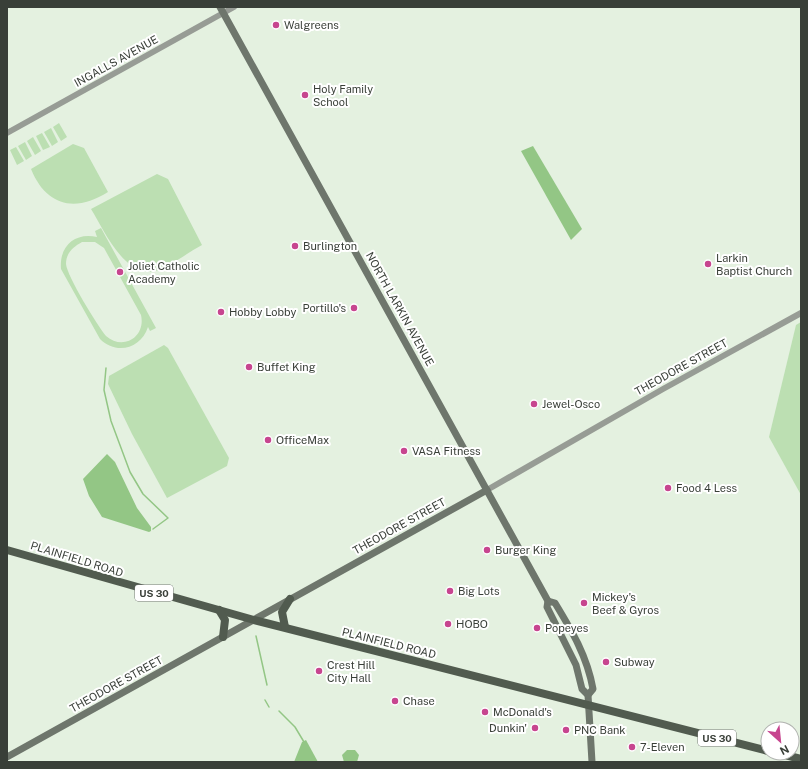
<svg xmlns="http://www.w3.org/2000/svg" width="808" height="769" viewBox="0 0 808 769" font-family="'Public Sans',sans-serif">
	<rect width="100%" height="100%" fill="#e4f1e0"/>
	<g fill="#bcdfb2" fill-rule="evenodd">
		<path d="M 59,123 L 67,137 L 61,141 L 53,127 Z"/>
		<path d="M 51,128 L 58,142 L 52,146 L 44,132 Z"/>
		<path d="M 42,133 L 50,147 L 43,150 L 36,136 Z"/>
		<path d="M 33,137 L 41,151 L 35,155 L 27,141 Z"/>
		<path d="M 25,142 L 32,156 L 26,160 L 18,146 Z"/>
		<path d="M 73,144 L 84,148 L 108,192 C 75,213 46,206 31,169 Z"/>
		<path d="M 16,147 L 24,161 L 17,165 L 10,150 Z"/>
		<path d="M 157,174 L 168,179 L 202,245 C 190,251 168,268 156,271 C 125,279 104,230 91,209 Z"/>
		<path d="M 101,228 L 156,328 L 150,331 L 148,327 C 141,349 116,355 100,339 L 61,269 C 59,246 75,232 97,237 L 95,231 ZM 82,242 L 95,242 L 104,248 L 141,315 C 146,337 123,351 106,336 C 97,325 67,276 66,264 C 66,253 73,247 82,242 Z"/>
		<path d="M 801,322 L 801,495 L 769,437 L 796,325 Z"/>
		<path d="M 164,345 L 168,348 L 229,458 L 227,466 L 167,498 L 132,434 L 108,384 L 109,376 Z"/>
	</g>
	<g fill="#93c685">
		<path d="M 533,146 L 582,229 L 571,240 L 521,151 Z"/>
		<path d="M 107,454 L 115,462 L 137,508 L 151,527 L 151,531 L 149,532 L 102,517 L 89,496 L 83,479 Z"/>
		<path d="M 306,740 L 318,762 L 294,762 L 302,742 Z"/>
		<path d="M 347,750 L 355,750 L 359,755 L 357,762 L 344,762 L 342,755 Z"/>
	</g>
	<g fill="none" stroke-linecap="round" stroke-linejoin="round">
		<g stroke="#93c685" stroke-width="1.5">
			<path d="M 106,368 L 104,390 L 111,421 L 130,472 L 143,494 L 168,518 L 153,529"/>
			<path d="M 256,636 L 267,685"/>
			<path d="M 265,700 L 269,707"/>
			<path d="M 279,711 L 295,727 L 304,742"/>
		</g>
		<g stroke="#979c95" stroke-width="6">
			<path d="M 7,133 L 234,7"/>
			<path d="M 487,490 L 663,389 L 801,313"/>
		</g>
		<g stroke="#6e766c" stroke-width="7">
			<path d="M 220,7 L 548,601 L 547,607 L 576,665 L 582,689 L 588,695 L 592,762"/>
			<path d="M 548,601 L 555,603 C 572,631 587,656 593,689 L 588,695"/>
			<path d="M 7,757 L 487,490"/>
		</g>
		<g stroke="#515b4f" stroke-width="8">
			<path d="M 7,550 L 254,620 L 768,751"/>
			<path d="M 219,610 L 225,620 L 223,637"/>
			<path d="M 285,627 L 282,612 L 290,599"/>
			<path d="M 777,753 L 801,759"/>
		</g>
	</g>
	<g fill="#c7458f" stroke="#fff" stroke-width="1.5">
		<circle cx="276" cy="25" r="4"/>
		<circle cx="305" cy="95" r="4"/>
		<circle cx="295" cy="246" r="4"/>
		<circle cx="708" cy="264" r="4"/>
		<circle cx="120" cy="272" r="4"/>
		<circle cx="354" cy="308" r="4"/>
		<circle cx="221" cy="312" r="4"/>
		<circle cx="249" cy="367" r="4"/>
		<circle cx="534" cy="404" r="4"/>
		<circle cx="268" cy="440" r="4"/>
		<circle cx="404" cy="451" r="4"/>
		<circle cx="668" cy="488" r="4"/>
		<circle cx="487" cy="550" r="4"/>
		<circle cx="450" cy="591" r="4"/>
		<circle cx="584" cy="603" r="4"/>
		<circle cx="448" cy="624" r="4"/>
		<circle cx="537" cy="628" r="4"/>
		<circle cx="606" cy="662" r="4"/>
		<circle cx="319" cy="671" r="4"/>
		<circle cx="395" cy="701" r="4"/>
		<circle cx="485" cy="712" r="4"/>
		<circle cx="535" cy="728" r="4"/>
		<circle cx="566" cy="730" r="4"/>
		<circle cx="632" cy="747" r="4"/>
	</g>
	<g text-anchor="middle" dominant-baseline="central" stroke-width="4" stroke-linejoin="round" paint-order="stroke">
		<g fill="#fff" stroke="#747974" stroke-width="1">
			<rect x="135" y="585" width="38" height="16" rx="3"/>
			<rect x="698" y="730" width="38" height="16" rx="3"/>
		</g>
		<g font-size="10" font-weight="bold" fill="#393f38">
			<text x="154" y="593">US 30</text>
			<text x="717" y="738">US 30</text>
		</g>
		<g font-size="11" fill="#393f38" stroke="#fff" text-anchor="start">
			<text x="284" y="25">Walgreens</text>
			<text x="313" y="89">Holy Family<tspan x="313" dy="13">School</tspan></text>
			<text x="303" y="246">Burlington</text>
			<text x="716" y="258">Larkin<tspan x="716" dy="13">Baptist Church</tspan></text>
			<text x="128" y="266">Joliet Catholic<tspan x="128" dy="13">Academy</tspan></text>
			<text x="346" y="308" text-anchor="end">Portillo's</text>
			<text x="229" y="312">Hobby Lobby</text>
			<text x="257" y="367">Buffet King</text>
			<text x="542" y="404">Jewel-Osco</text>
			<text x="276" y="440">OfficeMax</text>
			<text x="412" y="451">VASA Fitness</text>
			<text x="676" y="488">Food 4 Less</text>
			<text x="495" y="550">Burger King</text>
			<text x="458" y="591">Big Lots</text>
			<text x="592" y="597">Mickey's<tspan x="592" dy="13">Beef &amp; Gyros</tspan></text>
			<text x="456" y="624">HOBO</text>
			<text x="545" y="628">Popeyes</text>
			<text x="614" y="662">Subway</text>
			<text x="327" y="665">Crest Hill<tspan x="327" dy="13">City Hall</tspan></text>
			<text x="403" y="701">Chase</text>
			<text x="493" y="712">McDonald's</text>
			<text x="527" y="728" text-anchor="end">Dunkin'</text>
			<text x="574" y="730">PNC Bank</text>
			<text x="640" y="747">7-Eleven</text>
		</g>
		<g font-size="11" fill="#393f38" stroke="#fff">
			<text transform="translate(116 61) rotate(-29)">INGALLS AVENUE</text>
			<text transform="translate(400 309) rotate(61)">NORTH LARKIN AVENUE</text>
			<text transform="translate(681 367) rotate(-29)">THEODORE STREET</text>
			<text transform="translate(399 526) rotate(-29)">THEODORE STREET</text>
			<text transform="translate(77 559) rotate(17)">PLAINFIELD ROAD</text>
			<text transform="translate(389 643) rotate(14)">PLAINFIELD ROAD</text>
			<text transform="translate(116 684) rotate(-29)">THEODORE STREET</text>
		</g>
	</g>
	<rect width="808" height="769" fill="none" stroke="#393f38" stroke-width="16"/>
	<g transform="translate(780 741) rotate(153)"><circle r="19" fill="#ffffff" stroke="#b0b2af"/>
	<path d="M0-3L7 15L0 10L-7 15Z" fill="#c7458f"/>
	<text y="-6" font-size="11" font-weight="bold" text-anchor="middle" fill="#393f38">N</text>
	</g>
</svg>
